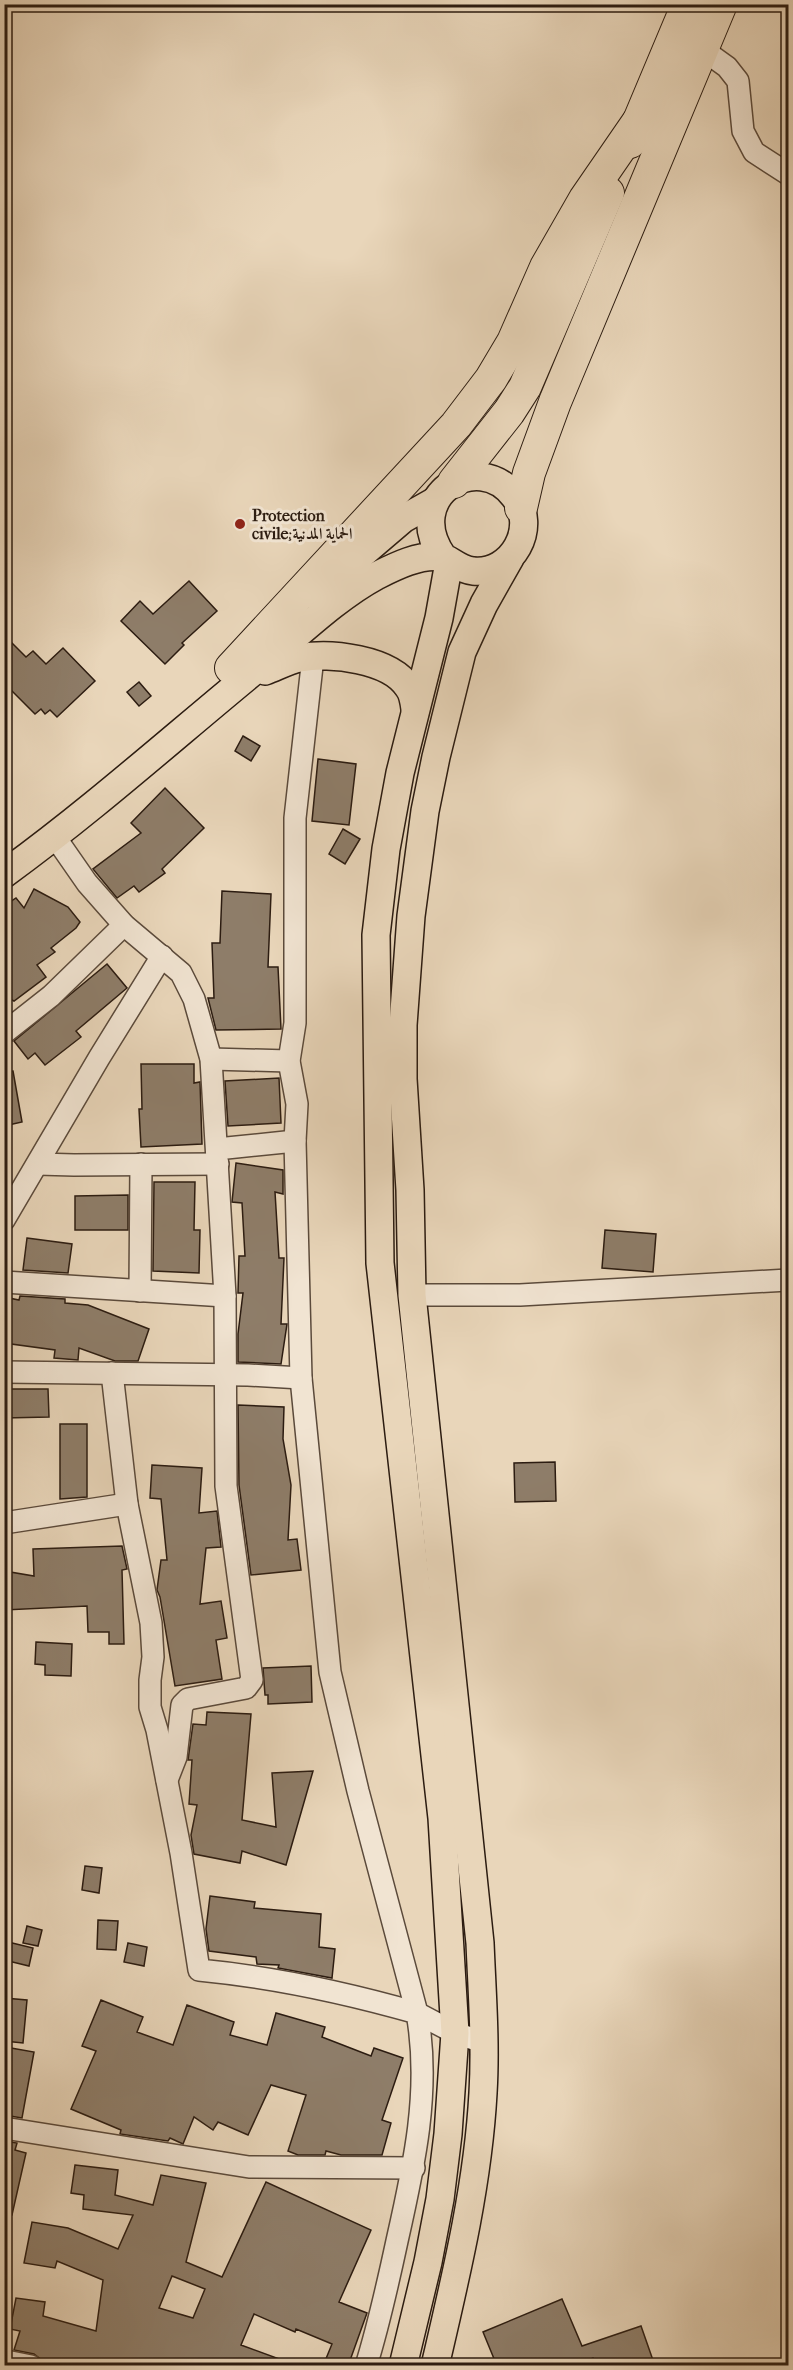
<svg xmlns="http://www.w3.org/2000/svg" width="793" height="2370" viewBox="0 0 793 2370" font-family="'IM FELL French Canon',Amiri,serif">
	<rect width="100%" height="100%" fill="#e9d6ba"/>
	<filter id="stains"><feTurbulence type="fractalNoise" baseFrequency=".00333" numOctaves="4"/><feColorMatrix values="0 0 0 0 .2 0 0 0 0 .09 0 0 0 0 .02 0 0 0 .5 -.17"/></filter>
	<radialGradient id="worn" r=".72"><stop offset=".6" stop-color="#630" stop-opacity="0"/><stop offset="1" stop-color="#630" stop-opacity=".3"/></radialGradient>
	<g fill="#8e7d69" stroke="#2c1c11" stroke-width="1.5" fill-rule="evenodd">
		<path d="M 189,581 L 217,611 L 182,643 L 184,645 L 165,664 L 121,621 L 140,601 L 153,614 Z"/>
		<path d="M 4,635 L 26,657 L 33,651 L 46,664 L 63,648 L 95,681 L 57,717 L 50,710 L 45,714 L 41,709 L 35,714 L 4,683 Z"/>
		<path d="M 139,682 L 151,696 L 139,706 L 127,692 Z"/>
		<path d="M 243,736 L 260,746 L 251,761 L 235,751 Z"/>
		<path d="M 318,759 L 356,764 L 349,825 L 312,821 Z"/>
		<path d="M 165,788 L 204,828 L 162,869 L 165,873 L 139,892 L 134,886 L 117,898 L 93,869 L 141,833 L 131,823 Z"/>
		<path d="M 343,829 L 360,839 L 345,864 L 329,854 Z"/>
		<path d="M 34,889 L 68,907 L 80,922 L 76,928 L 51,948 L 55,952 L 37,965 L 46,977 L 14,1001 L 4,996 L 4,906 L 16,898 L 24,908 Z"/>
		<path d="M 222,891 L 271,894 L 268,967 L 278,967 L 281,1029 L 216,1030 L 208,998 L 214,998 L 212,943 L 220,943 Z"/>
		<path d="M 107,964 L 127,988 L 76,1031 L 81,1037 L 45,1065 L 35,1053 L 28,1059 L 14,1041 Z"/>
		<path d="M 141,1064 L 194,1064 L 194,1083 L 200,1082 L 202,1144 L 141,1147 L 139,1109 L 142,1109 Z"/>
		<path d="M 13,1071 L 22,1122 L 4,1126 L 4,1072 Z"/>
		<path d="M 279,1078 L 281,1123 L 228,1126 L 225,1081 Z"/>
		<path d="M 236,1163 L 283,1170 L 283,1194 L 275,1192 L 279,1258 L 284,1258 L 281,1324 L 287,1324 L 281,1364 L 238,1362 L 238,1334 L 243,1293 L 238,1293 L 239,1256 L 245,1256 L 242,1203 L 232,1202 Z"/>
		<path d="M 154,1182 L 195,1182 L 194,1230 L 200,1230 L 199,1273 L 153,1271 Z"/>
		<path d="M 128,1195 L 128,1230 L 75,1230 L 75,1196 Z"/>
		<path d="M 605,1230 L 656,1234 L 653,1272 L 602,1268 Z"/>
		<path d="M 27,1238 L 72,1244 L 68,1273 L 23,1270 Z"/>
		<path d="M 20,1296 L 65,1299 L 65,1303 L 88,1305 L 149,1329 L 138,1361 L 115,1361 L 79,1348 L 78,1360 L 54,1358 L 55,1350 L 4,1343 L 4,1297 L 19,1300 Z"/>
		<path d="M 4,1389 L 48,1389 L 49,1417 L 4,1418 Z"/>
		<path d="M 238,1405 L 284,1407 L 283,1439 L 291,1485 L 288,1540 L 297,1539 L 301,1570 L 251,1575 L 239,1485 Z"/>
		<path d="M 60,1424 L 87,1424 L 87,1497 L 60,1499 Z"/>
		<path d="M 555,1462 L 556,1501 L 515,1502 L 514,1463 Z"/>
		<path d="M 152,1465 L 202,1468 L 199,1513 L 217,1511 L 221,1547 L 206,1548 L 200,1604 L 221,1601 L 227,1638 L 216,1640 L 222,1679 L 175,1686 L 160,1597 L 157,1590 L 161,1560 L 167,1560 L 161,1499 L 150,1498 Z"/>
		<path d="M 122,1546 L 127,1569 L 122,1570 L 124,1644 L 109,1644 L 109,1632 L 88,1632 L 87,1606 L 4,1610 L 4,1571 L 34,1576 L 33,1549 Z"/>
		<path d="M 36,1642 L 72,1644 L 71,1676 L 45,1675 L 45,1665 L 35,1664 Z"/>
		<path d="M 311,1666 L 312,1702 L 268,1704 L 268,1695 L 265,1695 L 263,1668 Z"/>
		<path d="M 207,1712 L 251,1714 L 242,1820 L 276,1827 L 272,1773 L 313,1771 L 286,1865 L 242,1851 L 240,1863 L 194,1854 L 191,1835 L 197,1805 L 189,1804 L 192,1760 L 188,1760 L 193,1724 L 206,1725 Z"/>
		<path d="M 85,1866 L 102,1868 L 99,1893 L 82,1890 Z"/>
		<path d="M 210,1896 L 255,1902 L 254,1908 L 321,1914 L 319,1947 L 335,1949 L 332,1978 L 278,1968 L 279,1965 L 257,1964 L 256,1957 L 209,1951 L 206,1929 Z"/>
		<path d="M 98,1920 L 118,1921 L 116,1950 L 97,1949 Z"/>
		<path d="M 27,1926 L 42,1930 L 38,1946 L 23,1943 Z"/>
		<path d="M 4,1941 L 33,1948 L 29,1966 L 4,1960 Z"/>
		<path d="M 128,1943 L 147,1947 L 144,1966 L 124,1962 Z"/>
		<path d="M 4,1998 L 27,2000 L 23,2043 L 4,2041 Z"/>
		<path d="M 101,2000 L 143,2017 L 137,2032 L 173,2045 L 187,2005 L 234,2022 L 230,2035 L 267,2045 L 276,2013 L 325,2027 L 322,2037 L 371,2056 L 374,2048 L 403,2058 L 382,2120 L 391,2123 L 382,2155 L 341,2155 L 326,2151 L 325,2155 L 298,2155 L 288,2151 L 306,2095 L 271,2085 L 248,2135 L 218,2122 L 213,2130 L 194,2117 L 183,2144 L 170,2138 L 168,2141 L 120,2134 L 121,2130 L 71,2109 L 96,2051 L 82,2046 Z"/>
		<path d="M 11,2048 L 34,2052 L 22,2118 L 4,2115 L 4,2085 Z"/>
		<path d="M 4,2141 L 17,2143 L 15,2150 L 26,2153 L 12,2215 L 4,2214 Z"/>
		<path d="M 75,2165 L 118,2170 L 115,2195 L 153,2205 L 161,2175 L 206,2183 L 186,2262 L 222,2277 L 266,2182 L 371,2230 L 339,2302 L 367,2313 L 348,2366 L 323,2366 L 332,2344 L 296,2329 L 295,2332 L 254,2314 L 241,2345 L 293,2364 L 293,2366 L 64,2366 L 49,2361 L 48,2365 L 34,2354 L 14,2350 L 20,2331 L 10,2329 L 16,2298 L 45,2302 L 43,2316 L 96,2331 L 103,2280 L 57,2261 L 55,2268 L 24,2263 L 32,2222 L 68,2228 L 118,2249 L 133,2215 L 83,2209 L 84,2195 L 71,2193 ZM 172,2276 L 205,2289 L 193,2318 L 159,2308 Z"/>
		<path d="M 562,2299 L 582,2346 L 641,2326 L 655,2366 L 596,2366 L 593,2358 L 575,2366 L 497,2366 L 483,2332 Z"/>
	</g>
	<g fill="none" stroke-linecap="round" stroke-linejoin="round">
		<defs>
			<g id="minor">
				<path d="M 702,49 L 727,67 L 738,81 L 743,131 L 754,152 L 788,174"/>
				<path d="M 313,657 L 295,818 L 295,1023 L 289,1061 L 297,1104 L 295,1141 L 301,1378 L 330,1672 L 358,1791 L 417,2013 L 455,2033 L 483,2042"/>
				<path d="M 55,837 L 87,883 L 124,925 L 181,973 L 194,999 L 211,1059 L 225,1296 L 226,1486 L 252,1680 L 246,1688 L 188,1699 L 182,1705 L 176,1757 L 167,1780"/>
				<path d="M 4,1033 L 51,996 L 124,925"/>
				<path d="M 211,1059 L 289,1061"/>
				<path d="M 217,1149 L 295,1141"/>
				<path d="M 38,1164 L 74,1165 L 218,1164"/>
				<path d="M 4,1220 L 99,1058 L 162,956"/>
				<path d="M 4,1282 L 225,1296"/>
				<path d="M 140,1291 L 141,1164"/>
				<path d="M 412,1295 L 520,1295 L 788,1280"/>
				<path d="M 4,1372 L 248,1375 L 301,1378"/>
				<path d="M 112,1373 L 127,1504 L 151,1623 L 153,1657 L 150,1680 L 150,1707 L 157,1730 L 181,1853 L 199,1970 C 272,1977 347,1993 417,2013 C 431,2090 414,2166 397,2241 C 388,2283 379,2324 366,2366"/>
				<path d="M 4,1523 L 127,1504"/>
				<path d="M 4,2128 L 249,2167 L 414,2168"/>
				<path d="M 6,2361 L 31,2366"/>
			</g>
			<g id="major">
				<path d="M 314,595 L 403,519 L 435,501"/>
				<path d="M 265,671 C 276,667 289,660 300,658 C 330,652 390,659 408,687 C 413,693 414,701 415,709"/>
				<path d="M 4,874 C 95,808 178,733 265,662 C 299,634 337,597 376,576 C 394,567 419,554 441,557 C 449,558 459,570 473,571 C 512,575 539,527 514,496 C 477,448 401,497 443,557"/>
				<path d="M 403,2366 L 428,2262 L 440,2199 L 448,2134 L 455,2033 L 442,1818 L 380,1263 L 376,935 L 386,849 L 400,773 L 439,618 L 449,562"/>
				<path d="M 435,2366 C 456,2276 478,2185 483,2093 C 486,2043 482,1992 480,1943 L 412,1295 L 410,1190 L 403,1079 L 403,1025 L 411,916 L 425,811 L 436,757 L 462,652 L 484,604 L 510,558"/>
			</g>
			<g id="highway">
				<path d="M 630,142 L 688,4"/>
				<path d="M 454,482 L 509,412 L 525,387 L 608,193"/>
				<path d="M 521,508 L 529,473 L 555,402 L 721,4"/>
				<path d="M 231,668 L 456,425 L 491,379 L 513,342 L 546,267 L 585,199 L 638,122"/>
			</g>
		</defs>
		<use href="#minor" stroke="#5b4a3b" stroke-width="24"/>
		<use href="#major" stroke="#2c1c11" stroke-width="30"/>
		<use href="#highway" stroke="#2c1c11" stroke-width="34"/>
		<use href="#minor" stroke="#f1e4d2" stroke-width="21"/>
		<use href="#major" stroke="#e9d6ba" stroke-width="27"/>
		<use href="#highway" stroke="#e9d6ba" stroke-width="32"/>
	</g>
	<circle fill="#8f2418" stroke="#f1e4d2" stroke-width="2" cx="240" cy="524" r="6"/>
	<g text-anchor="middle" dominant-baseline="central" stroke-width="6" stroke-linejoin="round" paint-order="stroke">
		<g font-size="16" font-weight="bold" fill="#2c1c11" stroke="#f1e4d2" text-anchor="start">
			<text x="252" y="515">Protection<tspan x="252" dy="18">civile;الحماية المدنية</tspan></text>
		</g>
	</g>
	<rect width="793" height="2370" fill="none" stroke="#e9d6ba" stroke-width="24"/>
	<rect x="6" y="6" width="781" height="2358" fill="none" stroke="#2c1c11" stroke-width="3"/>
	<rect x="12" y="12" width="769" height="2346" fill="none" stroke="#2c1c11" stroke-width="1.5"/>
	<rect width="100%" height="100%" filter="url(#stains)"/>
	<rect width="100%" height="100%" fill="url(#worn)"/>
</svg>
